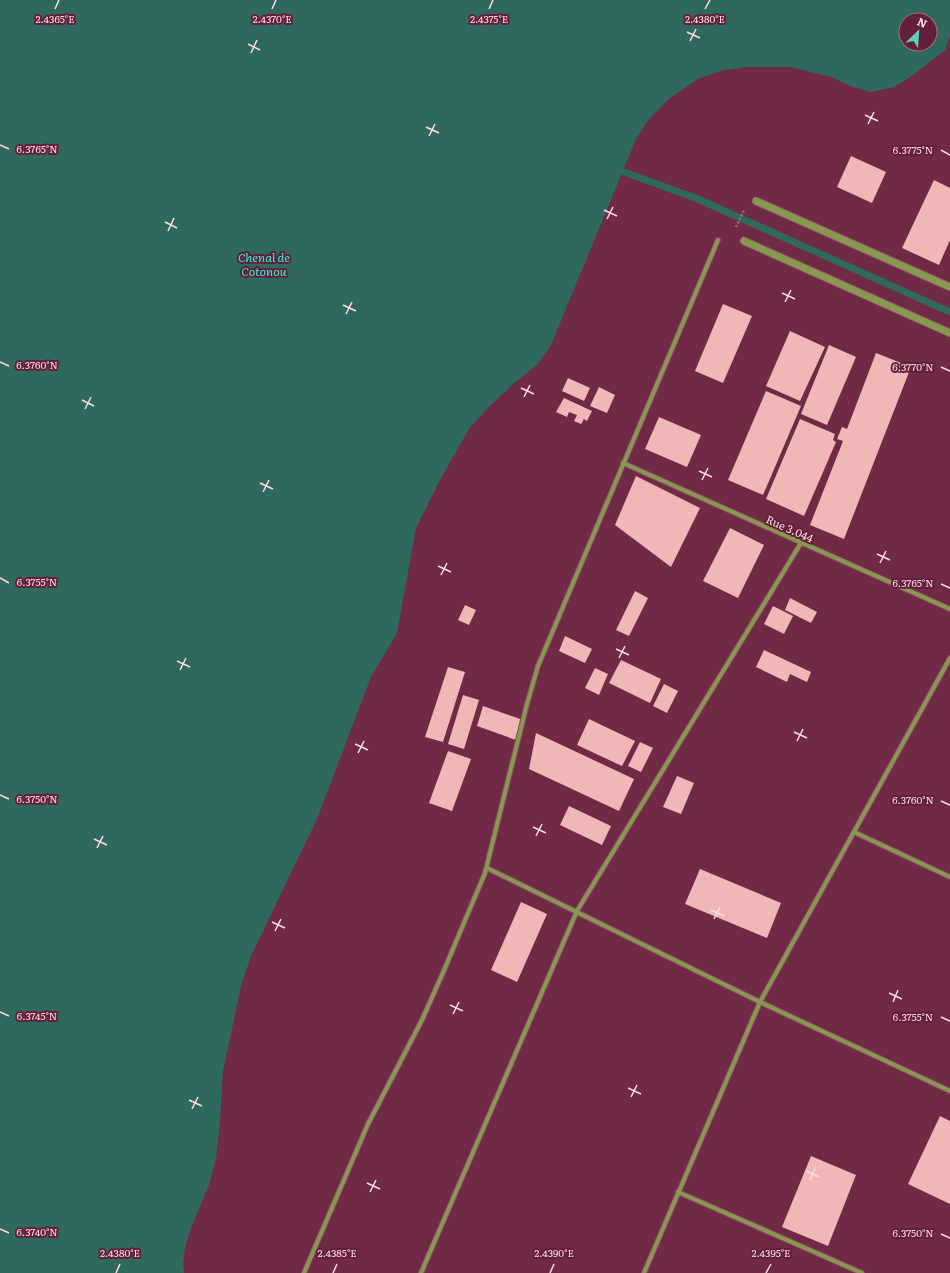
<svg xmlns="http://www.w3.org/2000/svg" width="950" height="1273" viewBox="0 0 950 1273" font-family="Literata,serif">
	<rect width="100%" height="100%" fill="#702a45"/>
	<path fill="#2f695e" fill-rule="evenodd" d="M 0,0 L 950,0 L 950,36 L 945,50 L 909,78 L 894,87 L 871,92 L 853,87 L 831,77 L 790,67 L 746,67 L 720,71 L 698,79 L 670,98 L 649,119 L 636,139 L 551,345 L 537,365 L 513,384 L 489,407 L 469,429 L 440,480 L 416,528 L 397,633 L 371,677 L 317,819 L 251,956 L 241,986 L 223,1071 L 220,1122 L 216,1158 L 209,1185 L 193,1223 L 185,1247 L 183,1264 L 184,1273 L 0,1273 ZM 906,20 L 930,20 L 930,44 L 906,44 Z"/>
	<g fill="none" stroke-linecap="round" stroke-linejoin="round">
		<path stroke="#2f695e" stroke-width="7" d="M 616,169 L 698,199 L 950,312"/>
	</g>
	<g fill="#efb8b7">
		<path d="M 851,156 L 886,172 L 872,203 L 837,187 Z"/>
		<path d="M 934,180 L 950,188 L 950,240 L 939,265 L 902,248 Z"/>
		<path d="M 723,304 L 752,316 L 723,383 L 695,371 Z"/>
		<path d="M 790,331 L 825,347 L 800,401 L 766,386 Z"/>
		<path d="M 829,345 L 856,357 L 827,425 L 801,414 Z"/>
		<path d="M 876,353 L 911,367 L 844,539 L 810,525 L 843,441 L 837,439 L 842,427 L 847,429 Z"/>
		<path d="M 568,378 L 590,388 L 584,401 L 562,391 Z"/>
		<path d="M 599,387 L 615,395 L 607,413 L 590,406 Z"/>
		<path d="M 766,391 L 801,406 L 763,495 L 728,480 Z"/>
		<path d="M 564,398 L 592,411 L 587,421 L 584,419 L 581,424 L 574,421 L 577,415 L 569,412 L 567,417 L 556,412 Z"/>
		<path d="M 659,417 L 701,435 L 687,467 L 645,449 Z"/>
		<path d="M 800,419 L 835,434 L 833,440 L 836,442 L 804,516 L 766,499 Z"/>
		<path d="M 636,476 L 700,508 L 671,567 L 615,525 Z"/>
		<path d="M 730,528 L 764,545 L 738,598 L 703,581 Z"/>
		<path d="M 635,591 L 648,598 L 629,636 L 616,630 Z"/>
		<path d="M 790,598 L 817,612 L 811,623 L 785,610 Z"/>
		<path d="M 465,605 L 476,610 L 469,625 L 458,620 Z"/>
		<path d="M 773,606 L 793,616 L 784,634 L 764,624 Z"/>
		<path d="M 565,636 L 592,649 L 585,663 L 559,651 Z"/>
		<path d="M 764,650 L 811,672 L 807,682 L 790,674 L 787,682 L 756,667 Z"/>
		<path d="M 621,660 L 661,679 L 650,703 L 609,683 Z"/>
		<path d="M 448,667 L 465,672 L 443,742 L 425,737 Z"/>
		<path d="M 595,668 L 608,674 L 599,695 L 585,688 Z"/>
		<path d="M 664,684 L 678,691 L 667,713 L 653,706 Z"/>
		<path d="M 463,695 L 479,700 L 464,749 L 448,744 Z"/>
		<path d="M 483,706 L 523,720 L 516,740 L 477,726 Z"/>
		<path d="M 589,719 L 635,741 L 622,766 L 577,745 Z"/>
		<path d="M 536,733 L 634,779 L 619,811 L 529,769 Z"/>
		<path d="M 640,742 L 653,748 L 641,772 L 628,766 Z"/>
		<path d="M 448,751 L 471,759 L 452,811 L 429,803 Z"/>
		<path d="M 677,776 L 694,783 L 681,814 L 663,807 Z"/>
		<path d="M 569,806 L 611,826 L 602,845 L 560,825 Z"/>
		<path d="M 700,869 L 781,903 L 767,938 L 685,904 Z"/>
		<path d="M 521,902 L 547,914 L 517,982 L 491,970 Z"/>
		<path d="M 940,1116 L 950,1121 L 950,1204 L 908,1184 Z"/>
		<path d="M 811,1156 L 856,1175 L 828,1246 L 782,1227 Z"/>
	</g>
	<g fill="none" stroke-linecap="round" stroke-linejoin="round">
		<defs>
			<g id="minor">
				<path d="M 623,463 L 950,609"/>
				<path d="M 854,832 L 950,877"/>
				<path d="M 487,868 L 760,1002 L 950,1091"/>
				<path d="M 678,1192 L 862,1273"/>
				<path d="M 304,1273 L 368,1124 L 422,1020 L 442,975 L 485,873 L 527,704 L 538,666 L 718,240"/>
				<path d="M 421,1273 L 577,911 L 801,543"/>
				<path d="M 644,1273 L 760,1002 L 950,658"/>
			</g>
			<g id="tertiary">
				<path d="M 756,201 L 950,287"/>
				<path d="M 744,241 L 950,333"/>
			</g>
		</defs>
		<use href="#minor" stroke="#8a4a62" stroke-width="6"/>
		<use href="#tertiary" stroke="#8a4a62" stroke-width="9"/>
		<path stroke="#a56c81" stroke-width="2.5" stroke-dasharray="2 2" stroke-linecap="butt" d="M 736,227 L 744,210"/>
		<use href="#minor" stroke="#889850" stroke-width="4"/>
		<use href="#tertiary" stroke="#889850" stroke-width="7"/>
	</g>
	<path fill="none" stroke="#ffdbe5" stroke-width="1.5" d="M 55,9 L 59,0M 272,9 L 276,0M 489,9 L 493,0M 705,9 L 710,0M 687,32 L 700,38M 690,41 L 696,29M 248,44 L 260,50M 251,53 L 257,40M 865,115 L 878,121M 868,124 L 874,112M 426,127 L 439,133M 429,136 L 435,124M 0,145 L 9,149M 941,150 L 950,155M 604,210 L 617,216M 607,219 L 613,207M 165,222 L 177,228M 168,231 L 174,218M 782,293 L 795,299M 785,302 L 791,290M 343,305 L 356,311M 346,314 L 352,302M 0,362 L 9,366M 941,367 L 950,371M 521,388 L 534,394M 524,397 L 530,385M 82,400 L 94,406M 85,409 L 91,397M 699,471 L 712,477M 702,480 L 708,468M 260,483 L 273,489M 263,492 L 269,480M 877,554 L 890,560M 880,563 L 886,551M 438,566 L 451,572M 441,575 L 447,563M 0,578 L 9,583M 941,584 L 950,588M 616,649 L 629,655M 619,658 L 625,646M 177,661 L 190,667M 180,670 L 186,658M 794,732 L 807,738M 797,741 L 803,729M 355,744 L 368,750M 358,753 L 364,741M 0,795 L 9,799M 941,801 L 950,805M 533,827 L 546,833M 536,836 L 542,824M 94,839 L 107,845M 97,848 L 103,836M 711,910 L 724,916M 714,919 L 720,907M 272,922 L 285,928M 275,931 L 281,919M 889,993 L 902,999M 893,1002 L 898,990M 450,1005 L 463,1011M 0,1012 L 9,1016M 453,1014 L 459,1002M 941,1017 L 950,1021M 628,1088 L 641,1094M 631,1097 L 637,1085M 189,1100 L 202,1106M 192,1109 L 198,1097M 806,1171 L 819,1177M 810,1180 L 815,1168M 367,1183 L 380,1189M 370,1192 L 376,1180M 0,1229 L 9,1233M 941,1234 L 950,1238M 116,1273 L 120,1264M 333,1273 L 337,1264M 550,1273 L 554,1264M 766,1273 L 771,1264"/>
	<g text-anchor="middle" dominant-baseline="central" stroke-width="4" stroke-linejoin="round" paint-order="stroke">
		<g font-size="11" fill="#ffdbe5" stroke="#631f3a">
			<text transform="translate(790 528) rotate(24)">Rue 3.044</text>
		</g>
		<g font-size="12" font-style="italic" fill="#2ef3d6" stroke="#631f3a">
			<text x="264" y="257">Chenal de<tspan x="264" dy="14">Cotonou</tspan></text>
		</g>
	</g>
	<g font-size="10" text-anchor="middle" fill="#ffdbe5" stroke="#631f3a" stroke-width="4" stroke-linejoin="round" paint-order="stroke">
		<text x="55" y="23">2.4365°E</text>
		<text x="272" y="23">2.4370°E</text>
		<text x="489" y="23">2.4375°E</text>
		<text x="705" y="23">2.4380°E</text>
		<text x="37" y="153">6.3765°N</text>
		<text x="913" y="154">6.3775°N</text>
		<text x="37" y="369">6.3760°N</text>
		<text x="913" y="371">6.3770°N</text>
		<text x="37" y="586">6.3755°N</text>
		<text x="913" y="587">6.3765°N</text>
		<text x="37" y="803">6.3750°N</text>
		<text x="913" y="804">6.3760°N</text>
		<text x="37" y="1020">6.3745°N</text>
		<text x="913" y="1021">6.3755°N</text>
		<text x="37" y="1236">6.3740°N</text>
		<text x="913" y="1237">6.3750°N</text>
		<text x="120" y="1257">2.4380°E</text>
		<text x="337" y="1257">2.4385°E</text>
		<text x="554" y="1257">2.4390°E</text>
		<text x="771" y="1257">2.4395°E</text>
	</g>
	<g transform="translate(918 32) rotate(25)"><circle r="19" fill="#631f3a" stroke="#a16a7e"/>
	<path d="M0-3L7 15L0 10L-7 15Z" fill="#5dceb9"/>
	<text y="-6" font-size="11" font-weight="bold" text-anchor="middle" fill="#ffdbe5">N</text>
	</g>
</svg>
